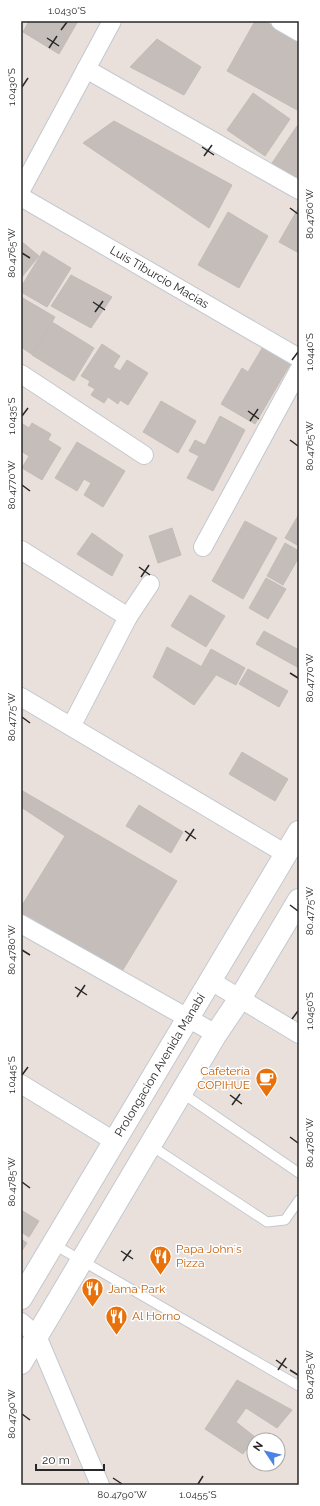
<svg xmlns="http://www.w3.org/2000/svg" width="320" height="1506" viewBox="0 0 320 1506" font-family="Raleway,sans-serif">
	<rect width="100%" height="100%" fill="#e9e0db"/>
	<g fill="#c4bdba" stroke="#c3bcb5">
		<path d="M 29,21 L 78,21 L 59,54 L 23,32 Z"/>
		<path d="M 255,21 L 264,21 L 299,40 L 299,106 L 297,110 L 227,71 Z"/>
		<path d="M 157,39 L 201,67 L 184,95 L 130,67 Z"/>
		<path d="M 253,93 L 290,119 L 265,156 L 227,130 Z"/>
		<path d="M 114,121 L 232,185 L 209,228 L 83,143 Z"/>
		<path d="M 297,126 L 299,128 L 299,174 L 293,182 L 270,166 Z"/>
		<path d="M 299,207 L 299,253 L 279,242 Z"/>
		<path d="M 228,212 L 268,236 L 239,288 L 198,265 Z"/>
		<path d="M 21,241 L 39,256 L 21,278 Z"/>
		<path d="M 43,251 L 71,268 L 47,307 L 21,292 L 21,287 Z"/>
		<path d="M 71,275 L 112,297 L 91,328 L 51,306 Z"/>
		<path d="M 21,297 L 55,317 L 33,355 L 21,347 Z"/>
		<path d="M 52,322 L 94,348 L 74,381 L 32,355 Z"/>
		<path d="M 102,344 L 120,356 L 113,367 L 120,371 L 127,360 L 148,373 L 128,405 L 120,400 L 118,404 L 108,397 L 104,403 L 91,395 L 95,389 L 88,385 L 90,381 L 81,376 Z"/>
		<path d="M 264,345 L 292,361 L 255,424 L 221,404 L 242,368 L 248,372 Z"/>
		<path d="M 161,401 L 196,421 L 178,453 L 143,432 Z"/>
		<path d="M 220,416 L 245,430 L 213,491 L 187,478 L 199,456 L 189,451 L 195,440 L 205,445 Z"/>
		<path d="M 21,423 L 29,428 L 32,423 L 51,434 L 48,440 L 61,448 L 42,480 L 22,468 L 29,456 L 21,451 Z"/>
		<path d="M 77,442 L 125,471 L 103,507 L 84,495 L 91,483 L 84,479 L 77,491 L 55,478 Z"/>
		<path d="M 299,514 L 299,546 L 285,538 Z"/>
		<path d="M 245,521 L 277,538 L 243,599 L 212,581 Z"/>
		<path d="M 172,528 L 181,555 L 158,563 L 149,536 Z"/>
		<path d="M 92,533 L 123,555 L 112,576 L 77,554 Z"/>
		<path d="M 285,543 L 299,551 L 299,557 L 283,585 L 267,576 Z"/>
		<path d="M 266,578 L 286,589 L 268,619 L 249,608 Z"/>
		<path d="M 190,595 L 225,616 L 206,647 L 171,626 Z"/>
		<path d="M 264,631 L 299,650 L 299,668 L 256,644 Z"/>
		<path d="M 167,647 L 216,675 L 194,705 L 153,677 Z"/>
		<path d="M 211,649 L 245,668 L 236,685 L 201,667 Z"/>
		<path d="M 248,669 L 288,691 L 279,707 L 239,684 Z"/>
		<path d="M 242,752 L 288,779 L 275,801 L 229,774 Z"/>
		<path d="M 21,790 L 177,881 L 121,973 L 21,921 L 21,907 L 65,836 L 21,807 Z"/>
		<path d="M 139,805 L 183,832 L 171,853 L 126,826 Z"/>
		<path d="M 21,1210 L 39,1221 L 29,1237 L 21,1232 Z"/>
		<path d="M 21,1239 L 27,1243 L 21,1252 Z"/>
		<path d="M 237,1380 L 292,1410 L 277,1428 L 246,1408 L 236,1422 L 255,1437 L 243,1454 L 205,1429 Z"/>
	</g>
	<g fill="none" stroke-linecap="round" stroke-linejoin="round">
		<defs>
			<g id="lane">
				<path d="M 182,1093 L 299,1173"/>
				<path d="M 150,1145 L 267,1222 L 285,1220 L 299,1200"/>
				<path d="M 53,1244 L 299,1386"/>
			</g>
			<g id="street">
				<path d="M 280,21 L 299,32"/>
				<path d="M 86,69 L 299,190"/>
				<path d="M 21,190 L 112,21"/>
				<path id="s1" d="M 21,197 L 299,358"/>
				<path d="M 21,374 L 144,455"/>
				<path d="M 203,547 L 299,370"/>
				<path d="M 21,550 L 128,617 L 72,725"/>
				<path d="M 128,617 L 150,584"/>
				<path d="M 21,697 L 286,854"/>
				<path d="M 21,924 L 216,1034"/>
				<path d="M 211,981 L 299,1034"/>
				<path d="M 21,1084 L 114,1141"/>
				<path d="M 21,1322 L 37,1336 L 100,1485"/>
			</g>
			<g id="secondary">
				<path id="s2" d="M 21,1298 L 299,832"/>
				<path d="M 21,1363 L 216,1034 L 241,997 L 299,900"/>
			</g>
		</defs>
		<use href="#lane" stroke="#c3c8d0" stroke-width="11"/>
		<use href="#street" stroke="#c3c8d0" stroke-width="20"/>
		<use href="#secondary" stroke="#c3c8d0" stroke-width="24"/>
		<use href="#lane" stroke="#fff" stroke-width="9"/>
		<use href="#street" stroke="#fff" stroke-width="18"/>
		<use href="#secondary" stroke="#fff" stroke-width="22"/>
	</g>
	<path fill="none" stroke="#282828" stroke-width="1.5" d="M 61,30 L 67,22M 47,38 L 59,46M 49,48 L 57,36M 22,87 L 28,78M 202,147 L 214,155M 204,156 L 212,145M 290,208 L 298,214M 22,253 L 30,258M 93,302 L 105,310M 95,312 L 103,301M 292,360 L 298,352M 248,411 L 259,419M 22,416 L 28,408M 250,421 L 258,409M 290,440 L 298,446M 22,485 L 30,491M 139,567 L 150,575M 141,577 L 149,565M 290,673 L 298,678M 22,717 L 30,723M 185,831 L 196,839M 186,841 L 194,829M 290,905 L 298,911M 22,950 L 30,955M 75,987 L 87,995M 77,997 L 85,985M 292,1019 L 298,1011M 22,1075 L 28,1067M 230,1095 L 242,1104M 232,1105 L 240,1094M 290,1137 L 298,1143M 22,1182 L 30,1188M 121,1251 L 133,1259M 123,1261 L 131,1250M 276,1360 L 287,1368M 278,1370 L 286,1358M 290,1370 L 298,1375M 22,1414 L 30,1420M 113,1478 L 122,1484M 198,1484 L 203,1476"/>
	<defs>
		<symbol id="cafe-pin" viewBox="-11 -11 22 30"><path d="M0 17L-7.5 6A9.5 9.5 0 1 1 7.5 6Z" fill="#e8710a" stroke="#fff"/><path d="M-5.5-4.5H6V0H3Q3 3.5 0 3.5H-2.5Q-5.5 3.5-5.5 0ZM3-3.2v2h1.7v-2ZM-6 4.5H4V6H-6Z" fill="#fff"/></symbol>
		<symbol id="restaurant-pin" viewBox="-11 -11 22 30"><path d="M0 17L-7.5 6A9.5 9.5 0 1 1 7.5 6Z" fill="#e8710a" stroke="#fff"/><path d="M-5-6h1v4h1v-4h1v4h1v-4h1v5L-1.5 .5V6h-2V.5L-5-1ZM5-6V6H3V1.5H1.5Q1.5-4 5-6Z" fill="#fff"/></symbol>
	</defs>
	<g fill-rule="evenodd">
		<use href="#cafe-pin" x="254" y="1066" width="25" height="34"/>
		<use href="#restaurant-pin" x="148" y="1244" width="25" height="34"/>
		<use href="#restaurant-pin" x="80" y="1276" width="25" height="34"/>
		<use href="#restaurant-pin" x="104" y="1304" width="25" height="34"/>
	</g>
	<g text-anchor="middle" dominant-baseline="central" stroke-width="3" stroke-linejoin="round" paint-order="stroke">
		<g font-size="12" fill="#282828" stroke="#fff">
			<text stroke="none"><textPath href="#s1" startOffset="160">Luis Tiburcio Macias</textPath></text>
			<text stroke="none"><textPath href="#s2" startOffset="271">Prolongacion Avenida Manabí</textPath></text>
		</g>
		<g font-size="12" fill="#c56008" stroke="#fff" text-anchor="start">
			<text x="250" y="1071" text-anchor="end">Cafetería<tspan x="250" dy="14">COPIHUE</tspan></text>
			<text x="176" y="1249">Papa John´s<tspan x="176" dy="14">Pizza</tspan></text>
			<text x="108" y="1289">Jama Park</text>
			<text x="132" y="1316">Al Horno</text>
		</g>
	</g>
	<rect width="320" height="1506" fill="none" stroke="#ffffff" stroke-width="44"/>
	<g transform="translate(266 1452) rotate(305)"><circle r="19" fill="#ffffff" stroke="#a9a9a9"/>
	<path d="M0-3L7 15L0 10L-7 15Z" fill="#4c83e5"/>
	<text y="-6" font-size="11" font-weight="bold" text-anchor="middle" fill="#282828">N</text>
	</g>
	<path d="M36 1464v6h68v-6" fill="none" stroke="#282828" stroke-width="2"/>
	<text x="42" y="1464" font-size="12" fill="#282828" stroke="#ffffff" stroke-width="3" paint-order="stroke">20 m</text>
	<rect x="22" y="22" width="276" height="1462" fill="none" stroke="#282828" stroke-width="1.5"/>
	<g font-size="10" text-anchor="middle" fill="#282828">
		<text x="67" y="14">1.0430°S</text>
		<text transform="translate(11 87) rotate(-90)" y="4">1.0430°S</text>
		<text transform="translate(309 214) rotate(-90)" y="4">80.4760°W</text>
		<text transform="translate(11 253) rotate(-90)" y="4">80.4765°W</text>
		<text transform="translate(309 352) rotate(-90)" y="4">1.0440°S</text>
		<text transform="translate(11 416) rotate(-90)" y="4">1.0435°S</text>
		<text transform="translate(309 446) rotate(-90)" y="4">80.4765°W</text>
		<text transform="translate(11 485) rotate(-90)" y="4">80.4770°W</text>
		<text transform="translate(309 678) rotate(-90)" y="4">80.4770°W</text>
		<text transform="translate(11 717) rotate(-90)" y="4">80.4775°W</text>
		<text transform="translate(309 911) rotate(-90)" y="4">80.4775°W</text>
		<text transform="translate(11 950) rotate(-90)" y="4">80.4780°W</text>
		<text transform="translate(309 1011) rotate(-90)" y="4">1.0450°S</text>
		<text transform="translate(11 1075) rotate(-90)" y="4">1.0445°S</text>
		<text transform="translate(309 1143) rotate(-90)" y="4">80.4780°W</text>
		<text transform="translate(11 1182) rotate(-90)" y="4">80.4785°W</text>
		<text transform="translate(309 1375) rotate(-90)" y="4">80.4785°W</text>
		<text transform="translate(11 1414) rotate(-90)" y="4">80.4790°W</text>
		<text x="122" y="1498">80.4790°W</text>
		<text x="198" y="1498">1.0455°S</text>
	</g>
</svg>
